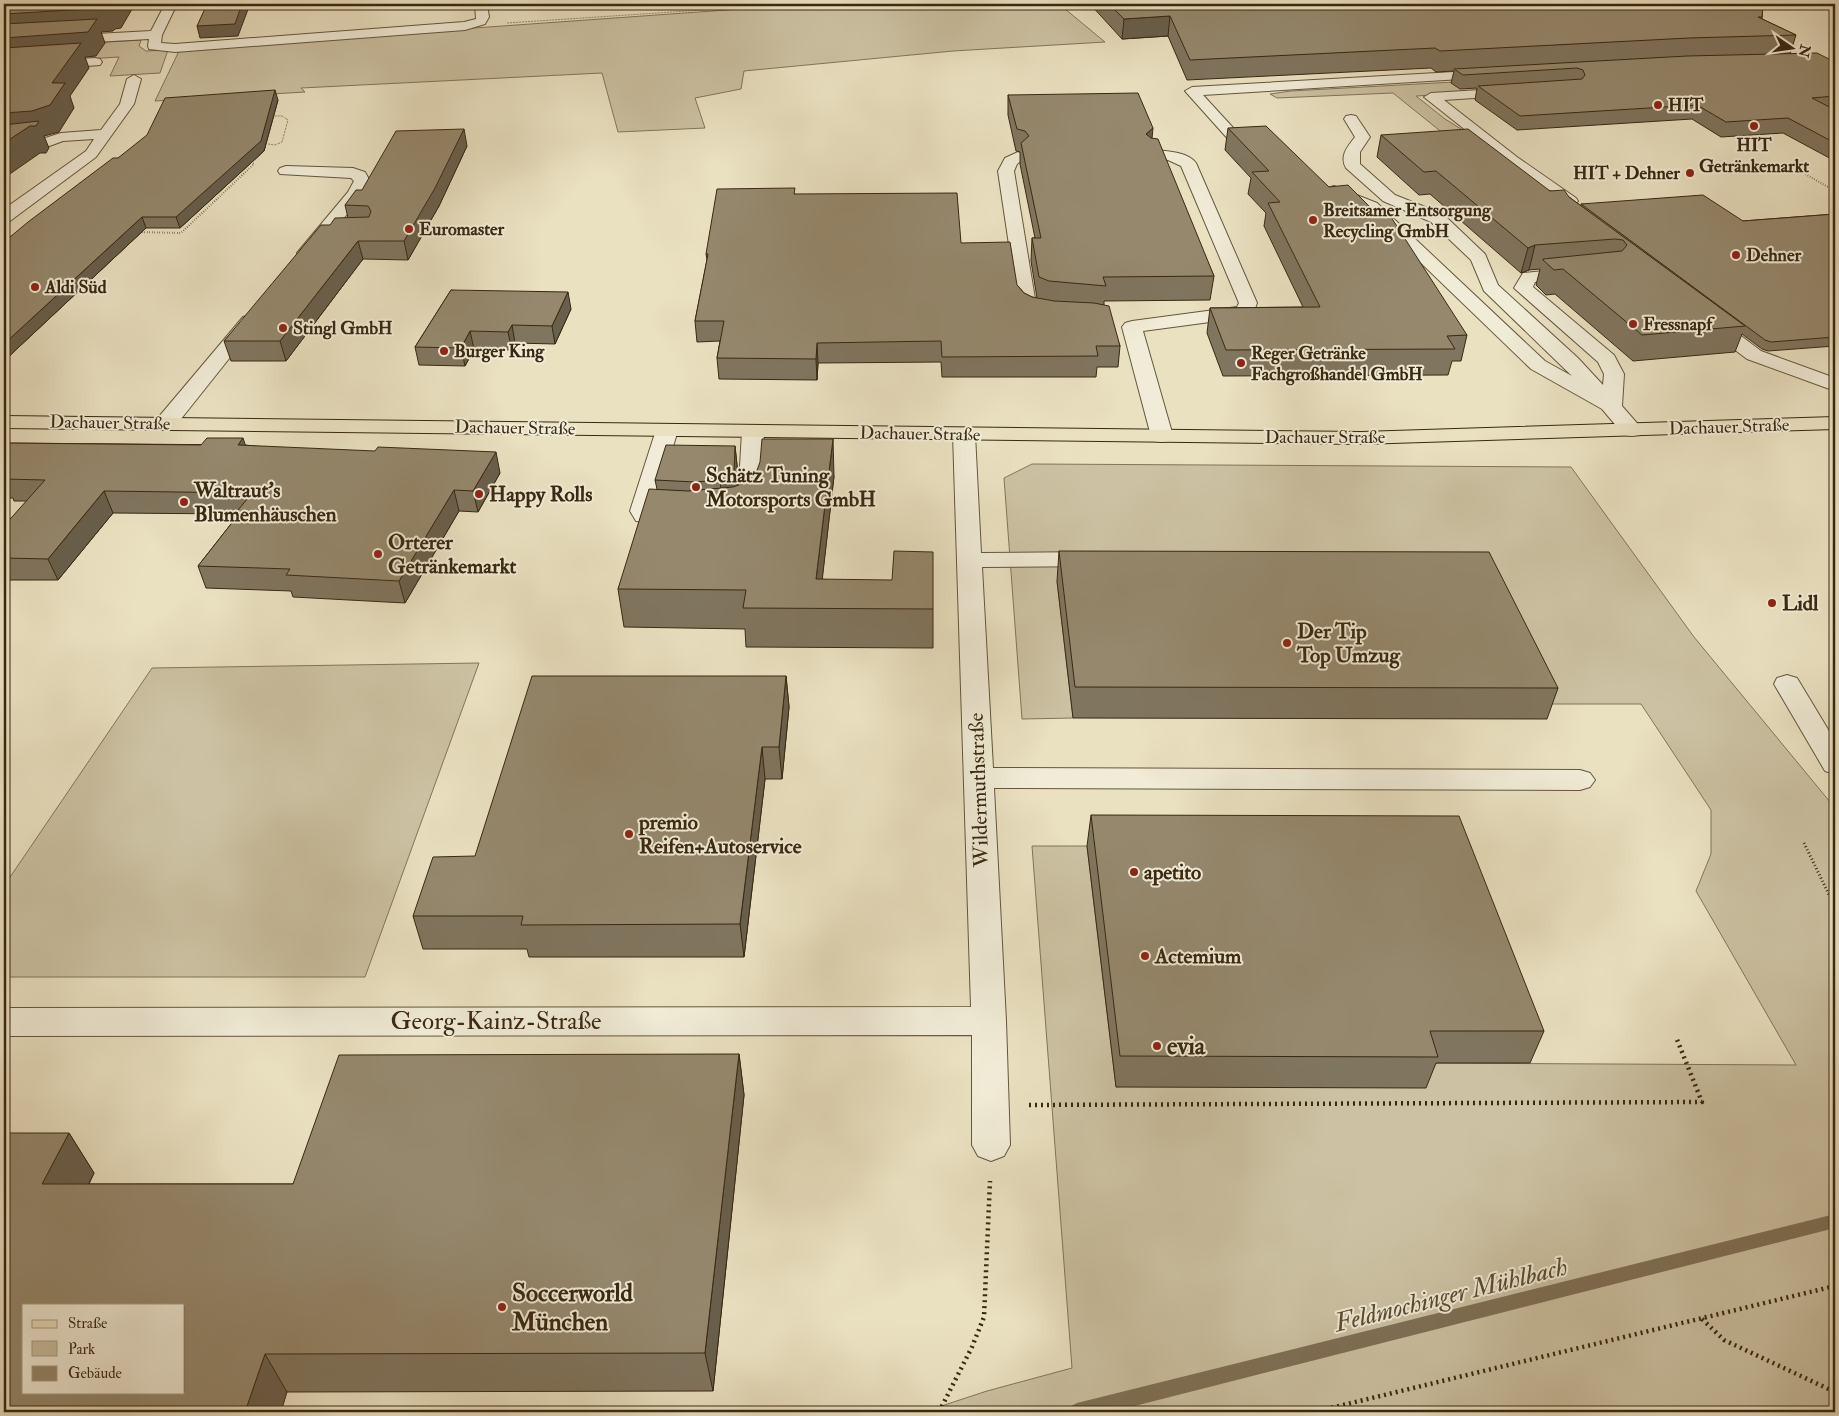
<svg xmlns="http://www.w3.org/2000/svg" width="1839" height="1416" viewBox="0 0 1839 1416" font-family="'IM FELL Double Pica',serif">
	<rect width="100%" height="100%" fill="#eae1c1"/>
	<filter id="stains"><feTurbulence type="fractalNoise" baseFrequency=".004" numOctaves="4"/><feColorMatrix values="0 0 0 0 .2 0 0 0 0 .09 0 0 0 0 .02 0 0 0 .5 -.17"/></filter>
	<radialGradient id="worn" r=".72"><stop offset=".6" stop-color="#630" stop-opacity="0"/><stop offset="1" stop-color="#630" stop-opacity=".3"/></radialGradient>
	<g fill="#ccc2a3" stroke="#82755a">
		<path d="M 811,4 L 1059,4 L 1105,42 L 953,51 L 744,71 L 741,89 L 695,98 L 705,128 L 618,132 L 602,73 L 301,88 L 305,92 L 155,101 L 180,49 Z"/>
		<path d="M 141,40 L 139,46 L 146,51 L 168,50 L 160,73 L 110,76 L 119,57 L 4,64 L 4,48 Z"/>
		<path d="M 1835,61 L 1835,70 L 1416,96 L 1445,119 L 1488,146 L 1536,208 L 1393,93 L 1277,98 L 1270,94 L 1291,91 Z"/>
		<path d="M 1032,464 L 1571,467 L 1694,637 L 1835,808 L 1835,1412 L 923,1412 L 987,1391 L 1072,1368 L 1032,846 L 1087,846 L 1116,1087 L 1418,1063 L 1796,1065 L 1696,891 L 1711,854 L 1711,810 L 1641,704 L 1540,704 L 1057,581 L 1073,718 L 1022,719 L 1004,478 Z"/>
		<path d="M 479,663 L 365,977 L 4,977 L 4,886 L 152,668 Z"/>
	</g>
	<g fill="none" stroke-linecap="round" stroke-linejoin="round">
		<path fill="#7f7157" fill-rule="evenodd" d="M 1835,1214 L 1835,1228 L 1111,1412 L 1068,1412 L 1071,1406 L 1077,1403 Z"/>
		<defs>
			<g id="minor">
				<path d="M 165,4 L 177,4 L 162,35 L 161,43 L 175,44 L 464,22 L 476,19 L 475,4 L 487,4 L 489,17 L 485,24 L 465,30 L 175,52 L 149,49 L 148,46 L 149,39 L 4,47 L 4,39 L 151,31 Z"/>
				<path d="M 95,58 L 100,59 L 102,62 L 100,65 L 4,72 L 4,64 Z"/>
				<path d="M 1489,70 L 1496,74 L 1494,77 L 1203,95 L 1237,132 L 1268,136 L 1270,139 L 1268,142 L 1263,143 L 1228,139 L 1185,91 L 1192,87 Z"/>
				<path d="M 134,75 L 141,79 L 134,104 L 96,157 L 10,221 L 4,222 L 4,209 L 86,151 L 94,139 L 63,141 L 44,148 L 4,151 L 4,142 L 42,139 L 61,133 L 101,130 L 120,104 L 127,79 Z"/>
				<path d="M 1514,88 L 1521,92 L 1519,95 L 1444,100 L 1517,157 L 1576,198 L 1578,201 L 1573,208 L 1579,216 L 1577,220 L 1565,220 L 1557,208 L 1561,202 L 1507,163 L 1424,97 L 1431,93 Z"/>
				<path d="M 1351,115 L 1356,116 L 1370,137 L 1360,152 L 1360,164 L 1395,195 L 1443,214 L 1485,254 L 1498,285 L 1578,358 L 1603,385 L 1604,374 L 1598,362 L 1514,288 L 1523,273 L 1575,268 L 1581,269 L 1584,273 L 1581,277 L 1535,282 L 1533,287 L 1614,355 L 1624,374 L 1622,406 L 1643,430 L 1640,435 L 1632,436 L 1624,435 L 1602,409 L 1531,369 L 1365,209 L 1328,194 L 1326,191 L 1328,188 L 1334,186 L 1377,203 L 1545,361 L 1572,376 L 1484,291 L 1471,260 L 1431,222 L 1383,201 L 1346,168 C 1339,156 1348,146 1355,137 L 1344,119 L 1346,116 Z"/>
				<path d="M 1154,150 C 1167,151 1188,152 1196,163 L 1257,303 L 1253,314 L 1240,318 L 1143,331 L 1173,436 L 1170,441 L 1162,442 L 1154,441 L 1151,436 L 1122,327 L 1125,323 L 1132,321 L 1237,307 L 1239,303 L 1181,166 L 1168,160 L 1149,158 L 1146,155 L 1149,152 Z"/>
				<path d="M 1018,152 L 1023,154 L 1026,157 L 1017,164 L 1014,171 L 1036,305 L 1056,309 L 1058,313 L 1056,317 L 1049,319 L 1023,314 L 1018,305 L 998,171 L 1005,158 Z"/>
				<path d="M 286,166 L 353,168 L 365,172 L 370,181 L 361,197 L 312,257 L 306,258 L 300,257 L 297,253 L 348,192 L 354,181 L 351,178 L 280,174 L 278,171 L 280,168 Z"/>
				<path d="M 250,315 L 257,317 L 259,321 L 173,429 L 165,430 L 157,429 L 154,424 L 157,419 L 243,317 Z"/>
				<path d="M 1709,315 L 1716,317 L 1761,351 L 1835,378 L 1835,391 L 1747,359 L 1702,325 L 1700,321 L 1702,317 Z"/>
				<path d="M 667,424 L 675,425 L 678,430 L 654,510 L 683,514 L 687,519 L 683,524 L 675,526 L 636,521 L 630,511 L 656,430 L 659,425 Z"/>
				<path d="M 753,425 L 761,426 L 764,431 C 763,448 765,501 755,512 C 749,519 742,519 734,517 L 730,512 L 738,502 L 742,431 L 745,426 Z"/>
				<path d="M 964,428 L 972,429 L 975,434 L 981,553 L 1097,552 L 1106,554 L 1109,559 L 1106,564 L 1097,566 L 982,567 L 993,768 L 1580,770 L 1590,773 L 1595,780 L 1590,787 L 1580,790 L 994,788 L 1006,1021 L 1010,1145 L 1004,1156 L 991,1161 L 978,1156 L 972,1145 L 972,1035 L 4,1036 L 4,1008 L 971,1007 L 953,434 L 956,429 Z"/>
				<path d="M 1787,675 L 1797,678 L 1835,741 L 1835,774 L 1825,771 L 1774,684 L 1777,678 Z"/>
			</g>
			<path id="major" d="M 4,416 L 1361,432 L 1835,417 L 1835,429 L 1361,444 L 4,428 Z"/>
		</defs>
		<use href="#minor" stroke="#65563d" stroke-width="2"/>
		<use href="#major" stroke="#392811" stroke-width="2"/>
		<g stroke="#392811" stroke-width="1" stroke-dasharray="0.5 1" stroke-linecap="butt">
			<path d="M 507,23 L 793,4"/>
			<path d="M 268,144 L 275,145 L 282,142 L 288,120 L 282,116 L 269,116"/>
		</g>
		<g stroke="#392811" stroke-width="2" stroke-dasharray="0.5 2" stroke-linecap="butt">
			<path d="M 1786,163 L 1835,191"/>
			<path d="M 137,232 L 181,233 L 254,164 L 249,161"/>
		</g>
		<path stroke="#392811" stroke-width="3" stroke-dasharray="1 2.5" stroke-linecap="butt" d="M 1804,843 L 1835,907"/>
		<g stroke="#392811" stroke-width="4.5" stroke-dasharray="2 4" stroke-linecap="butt">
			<path d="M 1029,1105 L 1702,1102 L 1676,1037"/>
			<path d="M 1702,1319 L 1724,1340 L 1835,1392"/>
			<path d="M 939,1412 L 972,1347 L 984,1317 L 990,1181"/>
			<path d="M 1314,1412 L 1835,1286"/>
		</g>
		<use href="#minor" fill="#f1ecd7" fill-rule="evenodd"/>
		<use href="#major" fill="#eae1c1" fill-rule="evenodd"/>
	</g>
	<g fill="#80755e" stroke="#392811">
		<path d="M 1090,4 L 1763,4 L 1762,19 L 1796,35 L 1790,54 L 1835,62 L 1835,161 L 1783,133 L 1721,137 L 1692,119 L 1517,130 L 1475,100 L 1477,88 L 1460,89 L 1451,83 L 1454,71 L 1436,72 L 1431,68 L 1187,80 L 1168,36 L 1122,39 Z"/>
		<path d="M 1008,95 L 1152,139 L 1214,276 L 1210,300 L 1104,301 L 1104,305 L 1120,346 L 1118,367 L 1097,367 L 1096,377 L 942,377 L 941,362 L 818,363 L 817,380 L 719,379 L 717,358 L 720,341 L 697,342 L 695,321 L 707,260 L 706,254 L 795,194 L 961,243 L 1017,285 L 1024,293 L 1032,297 L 1037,298 L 1031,261 L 1032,238 L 1035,238 L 1020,164 L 1020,152 L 1016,151 L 1008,115 Z"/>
		<path d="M 278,100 L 264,151 L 180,228 L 146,228 L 4,361 L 4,242 L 118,158 Z"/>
		<path d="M 1228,128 L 1467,335 L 1461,361 L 1452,361 L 1448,375 L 1223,376 L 1207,333 L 1210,308 L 1303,307 L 1264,226 L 1266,213 L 1248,194 L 1251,178 L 1225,150 Z"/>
		<path d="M 1381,135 L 1569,197 L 1581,206 L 1581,204 L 1743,221 L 1835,214 L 1835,346 L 1768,351 L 1762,349 L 1742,334 L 1735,352 L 1633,361 L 1555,294 L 1546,295 L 1536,285 L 1540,269 L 1529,270 L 1521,273 L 1430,194 L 1419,195 L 1377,157 Z"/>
		<path d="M 467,146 L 439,206 L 408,260 L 363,259 L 286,361 L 231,361 L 224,341 L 330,225 L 348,218 L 345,205 L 362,190 Z"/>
		<path d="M 451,290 L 571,309 L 555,344 L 515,343 L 512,350 L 474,349 L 465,366 L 419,365 L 415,347 Z"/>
		<path d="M 4,443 L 245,445 L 500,473 L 478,512 L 459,511 L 405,603 L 293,597 L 291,591 L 206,588 L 198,566 L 235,519 L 234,515 L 235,514 L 113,513 L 58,580 L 4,580 L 4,526 L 27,501 L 14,501 L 13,498 L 4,498 Z"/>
		<path d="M 735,446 L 738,475 L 737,486 L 834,476 L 822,579 L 933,609 L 933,648 L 746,647 L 745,629 L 624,627 L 618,589 L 657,489 L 655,480 Z"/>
		<path d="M 1059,551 L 1558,688 L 1547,719 L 1073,718 L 1057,581 Z"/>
		<path d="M 786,676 L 789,707 L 782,779 L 765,779 L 744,957 L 529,957 L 527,949 L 423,949 L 413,916 L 475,856 Z"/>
		<path d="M 1091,815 L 1544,1031 L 1530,1063 L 1436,1063 L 1426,1088 L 1116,1087 L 1087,846 Z"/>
		<path d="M 739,1054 L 744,1095 L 713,1391 L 287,1392 L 4,1412 L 69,1133 L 94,1173 L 89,1184 L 293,1184 Z"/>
	</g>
	<g fill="#685f4c" stroke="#392811">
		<path d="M 114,4 L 135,4 L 121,28 L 115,29 L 113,31 L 101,32 L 105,43 L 96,56 L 85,57 L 89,68 L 70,96 L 74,108 L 59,132 L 44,136 L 49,148 L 46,153 L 40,153 L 4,178 L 4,14 L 107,5 Z"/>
		<path d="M 242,4 L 250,4 L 238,36 L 200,38 L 197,26 Z"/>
		<path d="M 1170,16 L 1168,36 L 1122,39 L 1124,19 Z"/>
		<path d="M 275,90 L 278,100 L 264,151 L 180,228 L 176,217 Z"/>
		<path d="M 1153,128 L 1151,149 L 1146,134 Z"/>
		<path d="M 464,129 L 467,146 L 439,206 L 408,260 L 404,241 Z"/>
		<path d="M 142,217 L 146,228 L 4,361 L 4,344 Z"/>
		<path d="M 358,241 L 363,259 L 286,361 L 280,341 Z"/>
		<path d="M 1535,245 L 1529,270 L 1521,273 L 1528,248 Z"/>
		<path d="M 568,292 L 571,309 L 555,344 L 552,326 Z"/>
		<path d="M 512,325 L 515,343 L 512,350 L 508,332 Z"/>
		<path d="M 470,331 L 474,349 L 465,366 L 461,348 Z"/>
		<path d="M 817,343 L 818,363 L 817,380 L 816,359 Z"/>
		<path d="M 243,438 L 250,459 L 238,445 Z"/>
		<path d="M 833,439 L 834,476 L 819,608 L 816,579 Z"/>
		<path d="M 735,446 L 738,475 L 736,501 L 723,508 L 720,480 Z"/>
		<path d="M 496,452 L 500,473 L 478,512 L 473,491 Z"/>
		<path d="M 454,490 L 459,511 L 405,603 L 399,581 Z"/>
		<path d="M 104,491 L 113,513 L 58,580 L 48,559 Z"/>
		<path d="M 786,676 L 789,707 L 782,779 L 779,747 Z"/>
		<path d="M 762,747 L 765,779 L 744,957 L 740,924 Z"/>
		<path d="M 739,1054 L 744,1095 L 713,1391 L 705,1353 Z"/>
		<path d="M 69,1133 L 94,1173 L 69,1224 L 42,1184 Z"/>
		<path d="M 265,1354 L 287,1392 L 281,1412 L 245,1412 Z"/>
	</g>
	<g fill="#95886d" stroke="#392811" fill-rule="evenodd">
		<path d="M 4,4 L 114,4 L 113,5 L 107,5 L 105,8 L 4,14 Z"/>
		<path d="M 207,4 L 242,4 L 235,24 L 197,26 Z"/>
		<path d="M 1109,4 L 1763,4 L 1762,17 L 1758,17 L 1796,35 L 1689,38 L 1440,51 L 1435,48 L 1190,60 L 1170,16 L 1124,19 Z"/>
		<path d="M 97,19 L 88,32 L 4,38 L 4,24 Z"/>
		<path d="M 81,43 L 52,83 L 65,83 L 50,105 L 32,111 L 4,113 L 4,48 Z"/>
		<path d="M 1817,53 L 1835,62 L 1835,96 L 1812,98 L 1835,110 L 1835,143 L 1788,118 L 1726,122 L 1697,105 L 1520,116 L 1478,86 L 1582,79 L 1585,75 L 1583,70 L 1577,68 L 1463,75 L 1454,69 L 1687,56 Z"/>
		<path d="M 275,90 L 261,141 L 176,217 L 142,217 L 4,344 L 4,242 L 28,222 L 113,158 L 118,158 L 147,135 L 165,98 Z"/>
		<path d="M 1138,93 L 1153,128 L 1146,134 L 1151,138 L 1158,139 L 1214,276 L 1103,277 L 1106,286 L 1049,281 L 1039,277 L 1032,238 L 1041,238 L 1021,143 L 1029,136 L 1025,131 L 1017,129 L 1008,95 Z"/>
		<path d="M 39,121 L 36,126 L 30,126 L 4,143 L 4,125 Z"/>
		<path d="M 1266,126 L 1329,187 L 1348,185 L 1380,217 L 1391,217 L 1467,335 L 1447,336 L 1455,349 L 1226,350 L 1210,308 L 1320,307 L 1268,203 L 1280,202 L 1252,172 L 1269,171 L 1228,128 Z"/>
		<path d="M 464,129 L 435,188 L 404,241 L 358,241 L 280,341 L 224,341 L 321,225 L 330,225 L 335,218 L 369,217 L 371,211 L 368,206 L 345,205 L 356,190 L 362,190 L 396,131 Z"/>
		<path d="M 1468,129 L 1550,191 L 1564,190 L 1569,197 L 1745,326 L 1642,335 L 1563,269 L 1554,270 L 1543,260 L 1543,259 L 1622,251 L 1627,245 L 1623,240 L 1615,239 L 1535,245 L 1528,248 L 1436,171 L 1424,172 L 1381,135 Z"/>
		<path d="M 795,188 L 794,194 L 957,193 L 961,243 L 1010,242 L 1017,285 L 1024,293 L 1032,297 L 1054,301 L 1094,303 L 1109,306 L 1120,346 L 1096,346 L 1098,356 L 942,357 L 941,341 L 817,343 L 816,359 L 717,358 L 724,321 L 695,321 L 708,254 L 706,254 L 717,189 Z"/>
		<path d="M 1703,195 L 1743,221 L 1835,214 L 1835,337 L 1771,342 L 1765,340 L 1581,204 Z"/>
		<path d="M 451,290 L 568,292 L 552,326 L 512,325 L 508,332 L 470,331 L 461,348 L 415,347 Z"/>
		<path d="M 207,438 L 243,438 L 238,445 L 375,451 L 378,447 L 496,452 L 473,491 L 454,490 L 399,581 L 286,575 L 290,569 L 198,566 L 238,515 L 234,515 L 252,493 L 104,491 L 48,559 L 4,558 L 4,526 L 45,480 L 4,479 L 6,477 L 4,477 L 4,443 L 201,445 Z"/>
		<path d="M 762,439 L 833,439 L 816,579 L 892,580 L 894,551 L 933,552 L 933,609 L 743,608 L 746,590 L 618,589 L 649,489 L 688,491 L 733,487 L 747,482 L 756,473 L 760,462 Z"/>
		<path d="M 666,445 L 735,446 L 734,473 L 729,477 L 720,480 L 695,482 L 655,480 Z"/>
		<path d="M 1059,551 L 1489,552 L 1558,688 L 1075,687 Z"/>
		<path d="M 532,676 L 786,676 L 779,747 L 762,747 L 740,924 L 521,925 L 523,916 L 413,916 L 433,857 L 475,856 Z"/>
		<path d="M 1091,815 L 1459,816 L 1544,1031 L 1430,1031 L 1438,1057 L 1120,1056 Z"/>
		<path d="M 739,1054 L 705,1353 L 265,1354 L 245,1412 L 4,1412 L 4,1133 L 69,1133 L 42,1184 L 293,1184 L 339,1055 ZM 24,1305 L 184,1305 L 184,1392 L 24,1392 Z"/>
	</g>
	<g fill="#8f2418" stroke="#f1ecd7" stroke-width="2">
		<circle cx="1658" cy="105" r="5"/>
		<circle cx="1754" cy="126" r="5"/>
		<circle cx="1690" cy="173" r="5"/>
		<circle cx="1313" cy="220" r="5"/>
		<circle cx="409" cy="229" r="5"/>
		<circle cx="1736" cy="255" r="5"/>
		<circle cx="35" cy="287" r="5"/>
		<circle cx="1633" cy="324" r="5"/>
		<circle cx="283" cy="328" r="5"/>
		<circle cx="444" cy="351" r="5"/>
		<circle cx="1241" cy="363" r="5"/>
		<circle cx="696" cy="487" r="5"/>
		<circle cx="479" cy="494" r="5"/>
		<circle cx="184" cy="502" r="5"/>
		<circle cx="378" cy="554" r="5"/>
		<circle cx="1772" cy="603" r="5"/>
		<circle cx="1287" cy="643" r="5"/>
		<circle cx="629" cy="834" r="5"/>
		<circle cx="1134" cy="872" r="5"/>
		<circle cx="1145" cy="956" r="5"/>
		<circle cx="1157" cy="1046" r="5"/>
		<circle cx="502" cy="1307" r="5"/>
	</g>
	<g text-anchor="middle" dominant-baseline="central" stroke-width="4" stroke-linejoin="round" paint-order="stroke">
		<g font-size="18" font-weight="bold" fill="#392811" stroke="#f1ecd7" text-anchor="start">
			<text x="1668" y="105">HIT</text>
			<text x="1754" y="145" text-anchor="middle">HIT<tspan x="1754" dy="21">Getränkemarkt</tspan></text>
			<text x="1680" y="173" text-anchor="end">HIT + Dehner</text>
			<text x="1323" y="210">Breitsamer Entsorgung<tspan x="1323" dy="21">Recycling GmbH</tspan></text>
			<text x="419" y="229">Euromaster</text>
			<text x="1746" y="255">Dehner</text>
			<text x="45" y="287">Aldi Süd</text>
			<text x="1643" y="324">Fressnapf</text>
			<text x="293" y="328">Stingl GmbH</text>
			<text x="454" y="351">Burger King</text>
			<text x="1251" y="353">Reger Getränke<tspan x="1251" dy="21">Fachgroßhandel GmbH</tspan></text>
		</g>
		<g font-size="18" fill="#392811" stroke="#f1ecd7">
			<text transform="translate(110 423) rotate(1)">Dachauer Straße</text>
			<text transform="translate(1729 427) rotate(-2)">Dachauer Straße</text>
			<text transform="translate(515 428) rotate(1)">Dachauer Straße</text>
			<text transform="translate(920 434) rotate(1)">Dachauer Straße</text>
			<text x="1325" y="437">Dachauer Straße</text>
		</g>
		<g font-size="21" font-weight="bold" fill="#392811" stroke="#f1ecd7" text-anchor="start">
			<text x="706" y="475">Schätz Tuning<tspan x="706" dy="24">Motorsports GmbH</tspan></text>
			<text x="194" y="490">Waltraut's<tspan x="194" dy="24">Blumenhäuschen</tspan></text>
			<text x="489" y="494">Happy Rolls</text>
			<text x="388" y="542">Orterer<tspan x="388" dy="24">Getränkemarkt</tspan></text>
			<text x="1782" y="603">Lidl</text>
			<text x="1297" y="631">Der Tip<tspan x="1297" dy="24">Top Umzug</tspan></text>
			<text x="639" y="822">premio<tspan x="639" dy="24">Reifen+Autoservice</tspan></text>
			<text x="1144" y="872">apetito</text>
			<text x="1155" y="956">Actemium</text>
		</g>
		<g font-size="21" fill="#392811" stroke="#f1ecd7">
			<text transform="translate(979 790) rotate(-92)">Wildermuthstraße</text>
		</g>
		<g font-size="25" fill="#392811" stroke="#f1ecd7">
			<text x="496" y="1021">Georg-Kainz-Straße</text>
		</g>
		<g font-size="25" font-weight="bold" fill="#392811" stroke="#f1ecd7" text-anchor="start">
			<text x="1167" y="1046">evia</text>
			<text x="512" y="1293">Soccerworld<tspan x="512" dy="29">München</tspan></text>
		</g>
		<g font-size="26" font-style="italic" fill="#5c4d34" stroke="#f1ecd7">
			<text transform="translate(1451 1295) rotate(-14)">Feldmochinger Mühlbach</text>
		</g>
	</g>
	<rect width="1839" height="1416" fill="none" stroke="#eae1c1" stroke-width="20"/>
	<rect x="5" y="5" width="1829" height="1406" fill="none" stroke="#392811" stroke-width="2.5"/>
	<rect x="10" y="10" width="1819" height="1396" fill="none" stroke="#392811"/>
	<rect x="22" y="1304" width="162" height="90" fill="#f1ecd7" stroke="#a79e88"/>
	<rect x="32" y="1320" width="25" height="8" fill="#eae1c1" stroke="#a79e88"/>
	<text x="68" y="1328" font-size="15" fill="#392811">Straße</text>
	<rect x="32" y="1341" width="25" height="15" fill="#ccc2a3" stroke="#a79e88"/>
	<text x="68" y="1354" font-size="15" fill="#392811">Park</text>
	<rect x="32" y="1366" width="25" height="15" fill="#95886d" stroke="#a79e88"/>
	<text x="68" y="1378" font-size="15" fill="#392811">Gebäude</text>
	<g transform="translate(1792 48) rotate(103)" stroke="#f1ecd7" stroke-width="4" paint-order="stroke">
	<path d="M0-4L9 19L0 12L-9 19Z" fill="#392811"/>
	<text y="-8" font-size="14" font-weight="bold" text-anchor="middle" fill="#392811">N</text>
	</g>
	<rect width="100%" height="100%" filter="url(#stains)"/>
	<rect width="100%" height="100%" fill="url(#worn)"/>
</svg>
